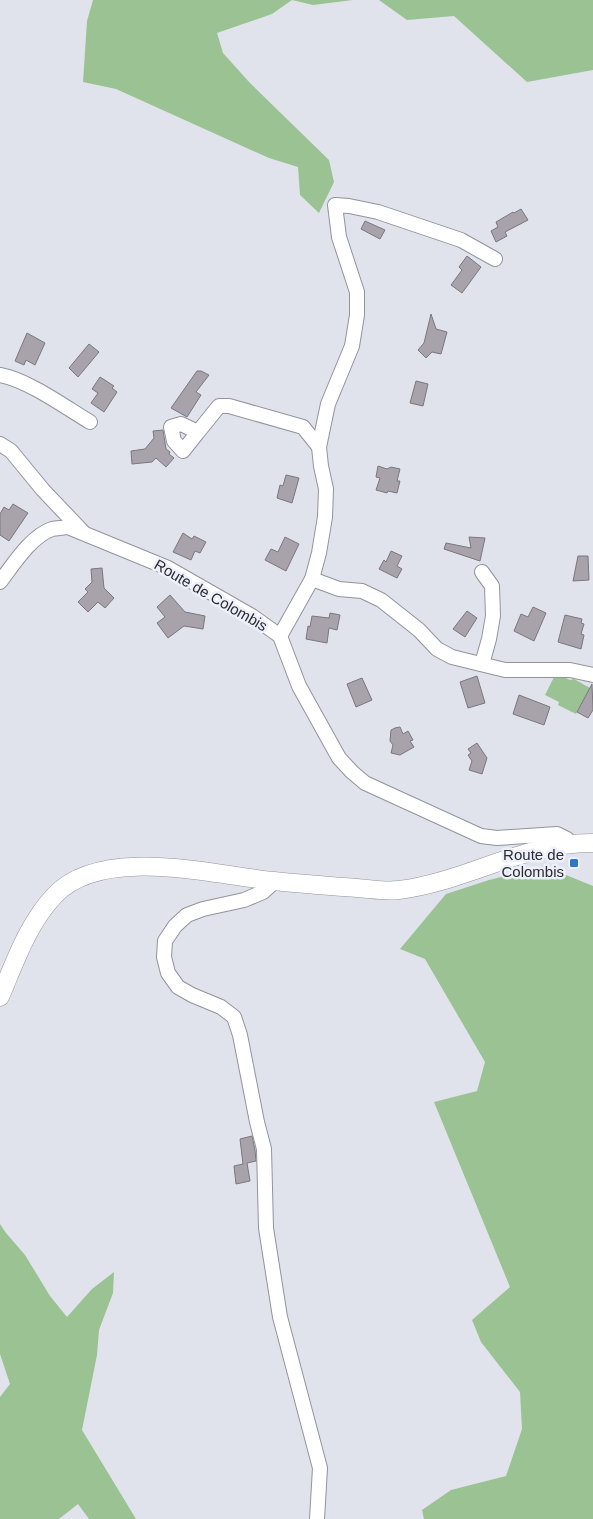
<svg xmlns="http://www.w3.org/2000/svg" width="593" height="1519" viewBox="0 0 593 1519" font-family="Helvetica,sans-serif">
	<rect width="100%" height="100%" fill="#e0e3ec"/>
	<g fill="#9bc292">
		<path d="M 93,0 L 353,0 L 313,5 L 292,0 L 272,14 L 217,33 L 223,53 L 250,83 L 329,160 L 334,182 L 319,213 L 300,195 L 298,167 L 269,158 L 116,89 L 83,82 L 87,21 Z"/>
		<path d="M 379,0 L 593,0 L 593,70 L 527,82 L 454,16 L 407,20 Z"/>
		<path d="M 556,673 L 570,680 L 574,679 L 590,688 L 576,714 L 558,705 L 559,702 L 545,695 Z"/>
		<path d="M 544,866 L 593,886 L 593,1519 L 424,1519 L 422,1510 L 451,1490 L 506,1476 L 522,1429 L 520,1392 L 481,1342 L 472,1320 L 510,1287 L 434,1102 L 477,1091 L 485,1062 L 425,959 L 400,949 L 446,894 L 489,880 Z"/>
		<path d="M 0,1224 L 6,1233 L 25,1255 L 50,1296 L 67,1317 L 92,1289 L 114,1272 L 113,1293 L 99,1330 L 97,1355 L 82,1430 L 136,1519 L 89,1519 L 78,1504 L 59,1519 L 0,1519 L 0,1397 L 10,1384 L 0,1354 Z"/>
	</g>
	<g fill="#a8a2aa" stroke="#7c767e">
		<path d="M 521,209 L 528,220 L 505,232 L 507,236 L 496,242 L 491,231 L 498,227 L 496,222 L 513,212 L 514,213 Z"/>
		<path d="M 365,221 L 385,230 L 380,239 L 361,229 Z"/>
		<path d="M 467,256 L 481,267 L 462,293 L 451,285 L 462,270 L 459,267 Z"/>
		<path d="M 431,314 L 436,329 L 447,332 L 441,354 L 432,352 L 426,358 L 418,350 L 424,343 Z"/>
		<path d="M 27,333 L 45,343 L 35,365 L 26,360 L 24,365 L 15,361 Z"/>
		<path d="M 89,344 L 99,352 L 78,377 L 69,368 Z"/>
		<path d="M 197,371 L 201,371 L 209,375 L 196,392 L 201,395 L 187,417 L 171,408 Z"/>
		<path d="M 100,377 L 114,386 L 112,388 L 117,392 L 104,412 L 91,403 L 98,393 L 92,389 Z"/>
		<path d="M 416,381 L 428,384 L 423,406 L 410,403 Z"/>
		<path d="M 163,430 L 166,449 L 170,452 L 169,454 L 174,458 L 166,467 L 156,458 L 152,462 L 132,464 L 131,451 L 145,449 L 154,438 L 153,431 Z"/>
		<path d="M 378,466 L 387,469 L 391,467 L 400,469 L 397,481 L 400,481 L 397,493 L 388,491 L 387,493 L 376,490 L 380,478 L 376,477 Z"/>
		<path d="M 286,475 L 299,478 L 292,503 L 277,498 L 280,485 L 283,486 Z"/>
		<path d="M 13,504 L 28,513 L 9,541 L 0,535 L 0,514 L 4,507 L 9,510 Z"/>
		<path d="M 183,533 L 192,539 L 194,536 L 206,542 L 200,553 L 195,551 L 191,560 L 173,552 Z"/>
		<path d="M 285,537 L 299,544 L 286,571 L 265,560 L 271,549 L 278,552 Z"/>
		<path d="M 469,537 L 485,538 L 480,561 L 444,549 L 446,543 L 471,548 Z"/>
		<path d="M 391,551 L 402,556 L 397,566 L 402,569 L 397,578 L 379,569 L 384,560 L 386,562 Z"/>
		<path d="M 578,556 L 588,556 L 589,580 L 573,581 Z"/>
		<path d="M 102,568 L 104,588 L 114,598 L 105,608 L 98,602 L 88,612 L 78,602 L 88,592 L 85,589 L 92,582 L 91,569 Z"/>
		<path d="M 170,595 L 185,612 L 205,616 L 203,629 L 184,626 L 168,638 L 157,623 L 165,617 L 157,607 Z"/>
		<path d="M 533,607 L 546,613 L 534,641 L 514,631 L 521,614 L 528,617 Z"/>
		<path d="M 467,611 L 477,618 L 465,637 L 453,629 Z"/>
		<path d="M 330,613 L 340,615 L 337,630 L 329,628 L 327,643 L 306,639 L 308,626 L 310,627 L 312,616 L 329,618 Z"/>
		<path d="M 565,615 L 582,619 L 581,623 L 584,624 L 581,634 L 584,635 L 581,649 L 558,642 Z"/>
		<path d="M 477,676 L 485,703 L 468,708 L 460,682 Z"/>
		<path d="M 362,678 L 372,700 L 356,707 L 347,684 Z"/>
		<path d="M 592,684 L 593,710 L 588,718 L 577,712 Z"/>
		<path d="M 519,695 L 550,707 L 544,725 L 513,714 Z"/>
		<path d="M 400,727 L 403,734 L 408,731 L 413,740 L 410,741 L 414,747 L 400,755 L 391,753 L 393,745 L 390,741 L 391,730 L 395,728 Z"/>
		<path d="M 477,743 L 487,758 L 482,774 L 469,770 L 472,761 L 468,755 L 471,753 L 468,749 Z"/>
		<path d="M 252,1136 L 255,1150 L 256,1161 L 247,1163 L 250,1181 L 236,1184 L 234,1166 L 243,1164 L 240,1139 Z"/>
	</g>
	<g fill="none" stroke-linecap="round" stroke-linejoin="round">
		<defs>
			<g id="minor">
				<path d="M 0,375 C 28,380 65,407 90,422"/>
				<path d="M 198,432 L 183,451 L 174,441 L 171,427 L 181,424 L 198,432 L 219,406 L 229,406 L 303,427 L 319,447"/>
				<path d="M 0,444 L 11,451 L 43,490 L 83,532"/>
				<path d="M 312,579 L 339,589 L 362,591 L 381,600 L 419,630 L 437,649 L 452,657 L 505,670 L 570,670 L 593,675"/>
				<path d="M 0,582 C 13,565 31,536 52,529 C 57,528 63,528 68,527 L 168,568 L 252,616 L 280,636 L 299,686 L 339,758 L 352,772 L 365,783 L 481,836 L 497,838 L 557,834 L 567,839 L 570,844"/>
				<path d="M 280,636 L 312,579 L 319,553 L 325,517 L 326,489 L 321,466 L 319,447 L 328,404 L 352,346 L 357,315 L 357,292 L 339,237 L 335,205 L 349,206 L 378,212 L 461,240 L 495,259"/>
				<path d="M 482,664 L 489,639 L 493,616 L 492,586 L 482,572"/>
				<path d="M 275,881 L 263,892 L 244,900 L 203,909 L 187,915 L 175,926 L 165,941 L 164,957 L 168,973 L 178,987 L 192,995 L 221,1007 L 234,1017 L 240,1035 L 257,1122 L 264,1149 L 266,1228 L 280,1317 L 320,1468 L 317,1519"/>
			</g>
			<path id="tertiary" d="M 0,997 C 15,962 28,923 55,895 C 102,845 214,875 274,881 C 302,884 330,886 357,888 C 371,889 386,892 399,890 C 465,882 525,842 593,843"/>
		</defs>
		<use href="#minor" stroke="#91949d" stroke-width="16"/>
		<use href="#tertiary" stroke="#91949d" stroke-width="19"/>
		<use href="#minor" stroke="#fff" stroke-width="14"/>
		<use href="#tertiary" stroke="#fff" stroke-width="18"/>
	</g>
	<rect fill="#2e77c7" stroke="#edf0fa" stroke-width="2" x="569" y="858" width="10" height="10" rx="2.5"/>
	<g text-anchor="middle" dominant-baseline="central" stroke-width="5" stroke-linejoin="round" paint-order="stroke">
		<g font-size="15" fill="#292b2e" stroke="#edf0fa">
			<text transform="translate(211 595) rotate(30)">Route de Colombis</text>
		</g>
		<g font-size="15" fill="#292b2e" stroke="#edf0fa" text-anchor="end">
			<text x="564" y="854">Route de<tspan x="564" dy="17">Colombis</tspan></text>
		</g>
	</g>
</svg>
